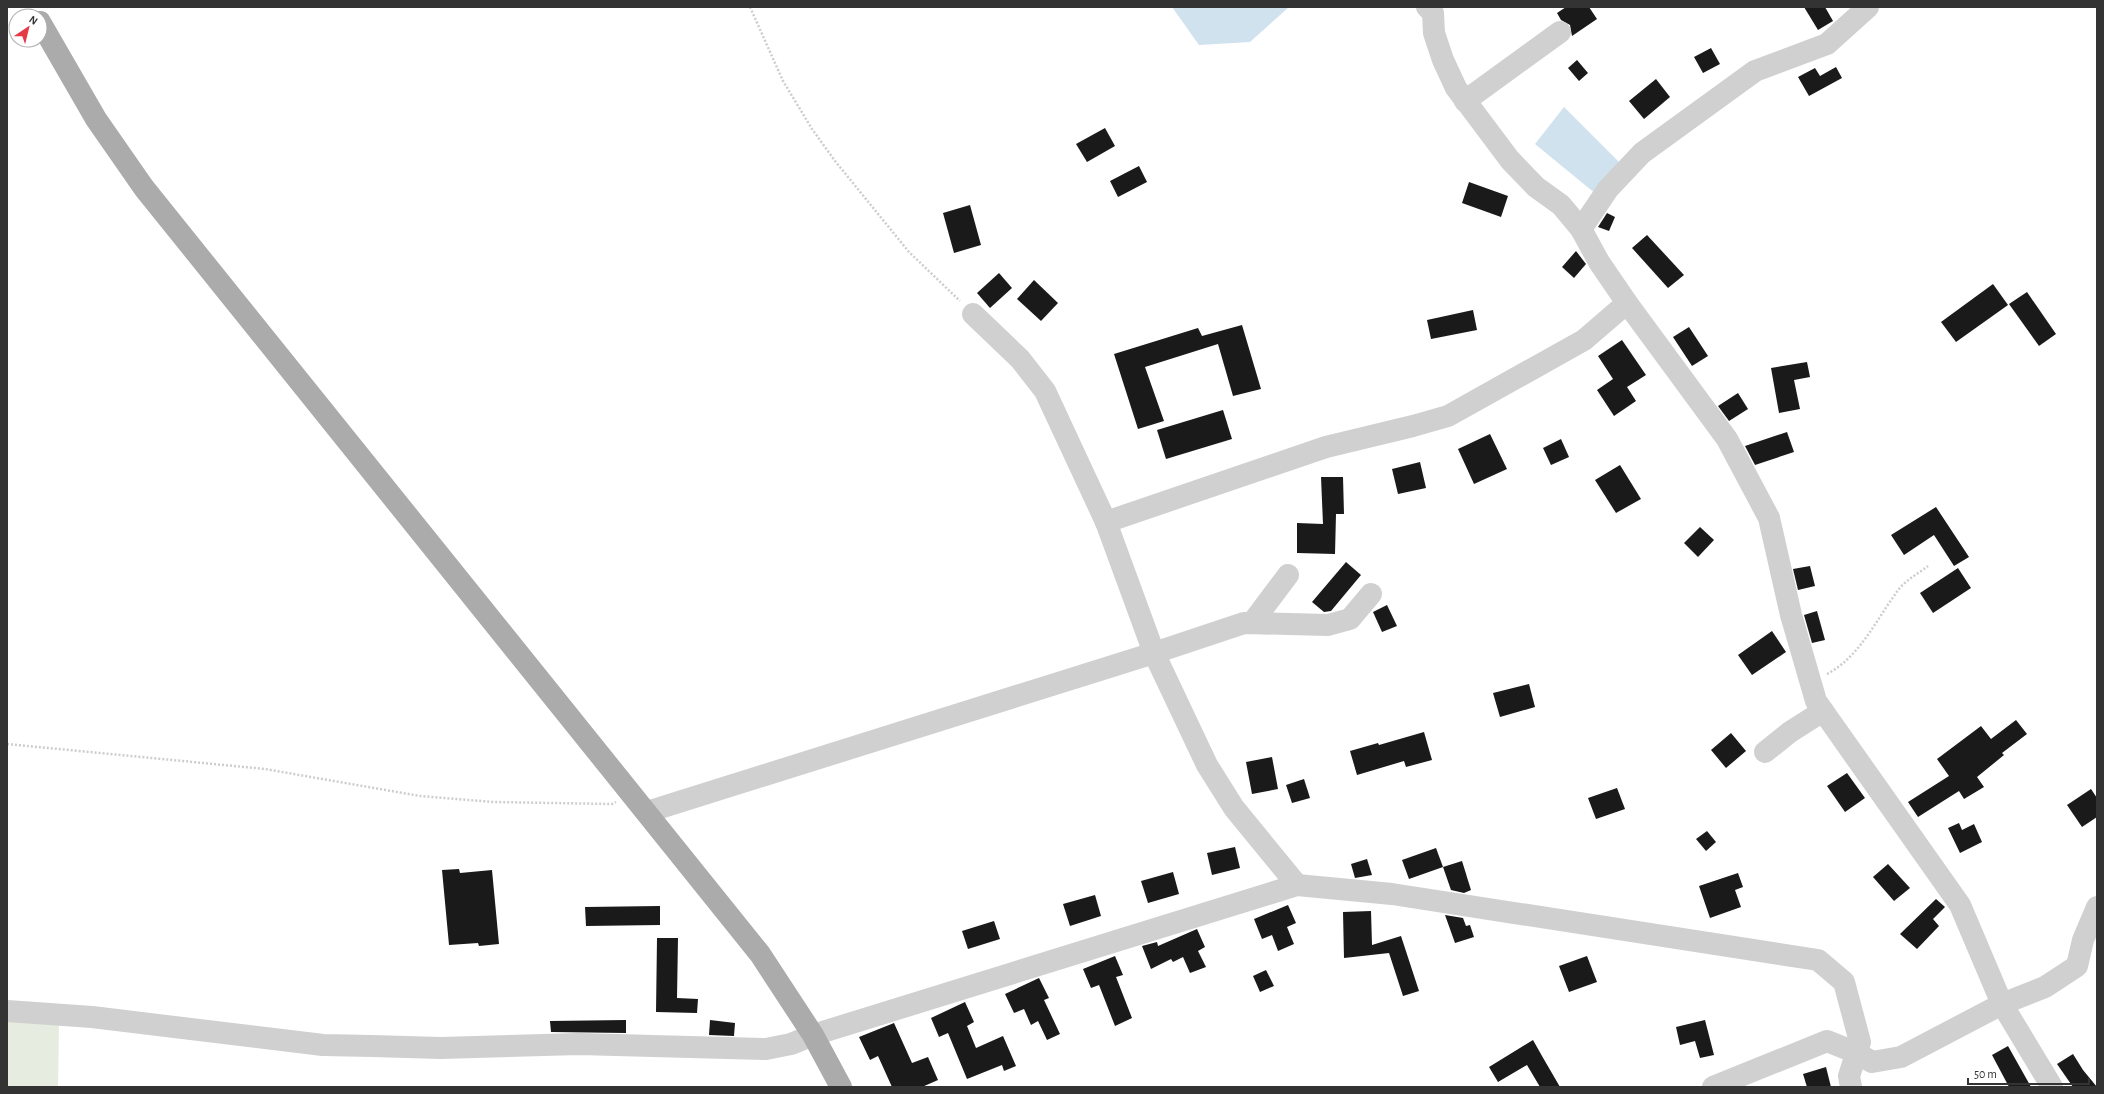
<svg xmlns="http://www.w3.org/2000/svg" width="2104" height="1094" viewBox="0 0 2104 1094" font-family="'Alegreya Sans',sans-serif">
	<rect width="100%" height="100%" fill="#fff"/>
	<path fill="#e6ecdf" d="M 7,1019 L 59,1024 L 58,1087 L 7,1087 Z"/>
	<g fill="#cfe2ee">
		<path d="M 1172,7 L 1289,7 L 1250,42 L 1199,45 Z"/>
		<path d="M 1564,107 L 1620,163 L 1596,194 L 1535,144 Z"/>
	</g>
	<g fill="#1a1a1a">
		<path d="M 1566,7 L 1589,7 L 1597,19 L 1572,36 L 1570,25 L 1561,20 L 1557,13 Z"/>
		<path d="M 1804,7 L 1825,7 L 1833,21 L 1818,30 Z"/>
		<path d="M 1711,48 L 1720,64 L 1703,73 L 1694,57 Z"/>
		<path d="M 1577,60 L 1588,73 L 1579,81 L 1568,68 Z"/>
		<path d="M 1836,67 L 1842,78 L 1809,96 L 1798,77 L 1815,68 L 1820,76 Z"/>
		<path d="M 1656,79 L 1670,97 L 1644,119 L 1629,101 Z"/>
		<path d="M 1105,128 L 1115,146 L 1087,162 L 1076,144 Z"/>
		<path d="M 1139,166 L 1147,182 L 1118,197 L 1110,181 Z"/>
		<path d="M 1469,182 L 1508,196 L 1501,217 L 1462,203 Z"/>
		<path d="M 970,205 L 981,245 L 954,253 L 943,213 Z"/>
		<path d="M 1607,213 L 1615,217 L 1609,231 L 1598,227 Z"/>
		<path d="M 1647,235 L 1684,275 L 1668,288 L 1632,248 Z"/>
		<path d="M 1576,251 L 1586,264 L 1574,278 L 1562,267 Z"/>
		<path d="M 999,273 L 1012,288 L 990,308 L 977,293 Z"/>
		<path d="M 1034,280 L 1058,303 L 1041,321 L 1017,299 Z"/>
		<path d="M 1993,284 L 2008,305 L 1956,342 L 1941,322 Z"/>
		<path d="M 2027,292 L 2056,334 L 2039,346 L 2009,304 Z"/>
		<path d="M 1473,310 L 1477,330 L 1431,339 L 1427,320 Z"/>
		<path d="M 1242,325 L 1261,389 L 1233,396 L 1218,344 L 1145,367 L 1164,421 L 1138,429 L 1114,354 L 1198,328 L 1202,336 Z"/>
		<path d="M 1689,327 L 1708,356 L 1692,366 L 1673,337 Z"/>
		<path d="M 1622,340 L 1646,375 L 1627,387 L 1636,401 L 1614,416 L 1597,390 L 1613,379 L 1598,356 Z"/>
		<path d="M 1807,362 L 1810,377 L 1794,380 L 1800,409 L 1779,413 L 1771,368 Z"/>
		<path d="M 1738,393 L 1748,409 L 1729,421 L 1718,406 Z"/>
		<path d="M 1223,410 L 1232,439 L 1166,459 L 1157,430 Z"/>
		<path d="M 1787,432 L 1794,452 L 1755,465 L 1745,446 Z"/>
		<path d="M 1490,434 L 1507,469 L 1474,484 L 1458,449 Z"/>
		<path d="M 1561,439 L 1569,457 L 1551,465 L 1543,448 Z"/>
		<path d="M 1420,462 L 1426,488 L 1398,494 L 1392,469 Z"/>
		<path d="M 1620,465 L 1641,499 L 1616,513 L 1595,480 Z"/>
		<path d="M 1321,477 L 1343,477 L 1344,514 L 1336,514 L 1335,554 L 1297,553 L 1297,523 L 1323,524 Z"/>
		<path d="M 1936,507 L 1969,557 L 1954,566 L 1934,535 L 1904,555 L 1891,535 Z"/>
		<path d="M 1700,527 L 1714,540 L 1698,557 L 1684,543 Z"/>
		<path d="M 1346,562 L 1361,575 L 1331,611 L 1324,612 L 1312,602 Z"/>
		<path d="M 1810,566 L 1815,586 L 1798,590 L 1793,569 Z"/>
		<path d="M 1958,568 L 1971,588 L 1933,613 L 1920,593 Z"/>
		<path d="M 1387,605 L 1397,626 L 1382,632 L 1373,612 Z"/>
		<path d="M 1817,611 L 1825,640 L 1812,643 L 1804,615 Z"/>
		<path d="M 1772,631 L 1786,652 L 1752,675 L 1738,655 Z"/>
		<path d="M 1529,684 L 1535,707 L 1500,717 L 1493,693 Z"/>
		<path d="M 2016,720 L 2027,734 L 2002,753 L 2004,755 L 1977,777 L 1984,787 L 1964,799 L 1959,791 L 1918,817 L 1908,802 L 1949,776 L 1937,759 L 1981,726 L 1991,739 Z"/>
		<path d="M 1424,732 L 1432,760 L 1406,767 L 1404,761 L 1357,775 L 1350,751 L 1378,743 L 1379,745 Z"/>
		<path d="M 1731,733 L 1746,751 L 1726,768 L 1711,750 Z"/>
		<path d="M 1272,757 L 1278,789 L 1252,794 L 1246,762 Z"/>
		<path d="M 1847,773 L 1865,798 L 1845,812 L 1827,786 Z"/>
		<path d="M 1304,779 L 1310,798 L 1292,803 L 1286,785 Z"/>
		<path d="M 1617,788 L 1625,809 L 1596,819 L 1588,798 Z"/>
		<path d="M 2091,789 L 2097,798 L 2097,817 L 2082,827 L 2067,805 Z"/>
		<path d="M 1959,823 L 1962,830 L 1974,824 L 1982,842 L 1960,853 L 1948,828 Z"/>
		<path d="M 1707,831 L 1716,842 L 1706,851 L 1696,839 Z"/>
		<path d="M 1235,847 L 1240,868 L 1212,875 L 1207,853 Z"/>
		<path d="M 1436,848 L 1443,867 L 1409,879 L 1402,860 Z"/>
		<path d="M 1367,859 L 1372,875 L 1355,878 L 1351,864 Z"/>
		<path d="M 1462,861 L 1471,890 L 1464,893 L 1451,890 L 1443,867 Z"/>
		<path d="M 1888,864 L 1910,888 L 1894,901 L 1873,877 Z"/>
		<path d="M 459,869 L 460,873 L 492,870 L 499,944 L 479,946 L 478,943 L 449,945 L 442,870 Z"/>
		<path d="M 1173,872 L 1179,894 L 1148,903 L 1141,881 Z"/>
		<path d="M 1738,873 L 1743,887 L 1735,890 L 1741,907 L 1710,918 L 1699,886 Z"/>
		<path d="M 1095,895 L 1101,916 L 1070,926 L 1063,904 Z"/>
		<path d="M 1936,899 L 1945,907 L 1933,919 L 1939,926 L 1917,949 L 1900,934 Z"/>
		<path d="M 1288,905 L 1296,923 L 1287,927 L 1294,944 L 1278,951 L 1272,935 L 1262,939 L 1254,919 Z"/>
		<path d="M 660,906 L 660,925 L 586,926 L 585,907 Z"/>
		<path d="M 1371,911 L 1372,945 L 1401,936 L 1419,991 L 1403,996 L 1389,953 L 1344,958 L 1343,912 Z"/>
		<path d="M 1445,915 L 1463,918 L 1466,926 L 1470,925 L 1474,937 L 1455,943 Z"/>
		<path d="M 994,921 L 1000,939 L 968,949 L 962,931 Z"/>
		<path d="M 1197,929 L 1205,947 L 1198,951 L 1206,967 L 1190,973 L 1183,957 L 1173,962 L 1171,959 L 1151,969 L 1142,946 L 1157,942 L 1158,946 Z"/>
		<path d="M 657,938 L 678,938 L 677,998 L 698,999 L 697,1013 L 656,1012 Z"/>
		<path d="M 1115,956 L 1123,975 L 1116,977 L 1132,1018 L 1115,1026 L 1099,985 L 1091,988 L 1083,969 Z"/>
		<path d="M 1587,956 L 1597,982 L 1569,992 L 1559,966 Z"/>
		<path d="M 1266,970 L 1274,986 L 1260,992 L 1253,976 Z"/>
		<path d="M 1039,978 L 1049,998 L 1044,1000 L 1060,1034 L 1047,1040 L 1038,1021 L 1031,1025 L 1024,1009 L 1014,1013 L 1005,994 Z"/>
		<path d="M 965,1002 L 974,1022 L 967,1026 L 976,1048 L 1003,1036 L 1016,1066 L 1004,1071 L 1002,1065 L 967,1079 L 948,1033 L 939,1037 L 931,1018 Z"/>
		<path d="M 626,1020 L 626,1033 L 551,1032 L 550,1021 Z"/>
		<path d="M 710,1020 L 735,1023 L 734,1036 L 709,1035 Z"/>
		<path d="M 1705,1020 L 1714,1055 L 1700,1058 L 1695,1041 L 1680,1045 L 1676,1027 Z"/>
		<path d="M 894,1023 L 912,1063 L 928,1057 L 938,1080 L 922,1087 L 892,1087 L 878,1056 L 870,1060 L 859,1037 Z"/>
		<path d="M 1533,1040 L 1542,1056 L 1560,1087 L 1540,1087 L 1527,1065 L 1498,1082 L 1489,1067 Z"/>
		<path d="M 2008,1046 L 2026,1078 L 2031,1087 L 2009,1087 L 1992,1055 Z"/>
		<path d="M 2073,1054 L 2083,1070 L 2097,1087 L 2073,1087 L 2057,1064 Z"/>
		<path d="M 1826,1067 L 1831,1087 L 1807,1087 L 1803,1074 Z"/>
	</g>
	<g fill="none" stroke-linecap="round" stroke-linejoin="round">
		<g stroke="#cdcdcd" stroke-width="2.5" stroke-dasharray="2 2" stroke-linecap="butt">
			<path d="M 750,7 L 783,81 L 812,129 L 835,161 L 909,252 L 960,301"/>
			<path d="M 1827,674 C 1860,657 1877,618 1899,589 C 1906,580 1919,573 1928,566"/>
			<path d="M 7,744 L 265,769 L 420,796 L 493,802 L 612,804 L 616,802"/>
		</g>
		<g stroke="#d0d0d0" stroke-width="22">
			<path d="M 1427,7 L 1433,13 L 1434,33 L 1443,60 L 1456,88 L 1510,160 L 1536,187 L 1561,205 L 1581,229 L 1599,262 L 1627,303 L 1727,439 L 1769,518 L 1791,615 L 1816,701 L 1960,905 L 2002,1004 L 2052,1087"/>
			<path d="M 1465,101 L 1560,32"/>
			<path d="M 1581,229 L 1608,189 L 1642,153 L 1755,71 L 1827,44 L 1868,7"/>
			<path d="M 973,314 L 1020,359 L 1045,391 L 1106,522 L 1154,653 L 1207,765 L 1234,808 L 1297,885"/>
			<path d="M 1106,522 L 1326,447 L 1413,426 L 1448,416 L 1584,340 L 1627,303"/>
			<path d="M 1252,623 L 1288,575"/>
			<path d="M 1765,752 L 1790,732 L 1823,711"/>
			<path d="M 647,812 L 1154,653 L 1244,623 L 1328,625 L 1350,619 L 1371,594"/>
			<path d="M 7,1011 L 92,1017 L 323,1045 L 372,1046 L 441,1048 L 579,1044 L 766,1049 L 791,1044 L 813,1035 L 1297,885 L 1392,894 L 1818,960 L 1844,982 L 1860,1042 L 1849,1076 L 1851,1087"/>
			<path d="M 1713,1087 L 1827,1041 L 1857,1053 L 1872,1062 L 1901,1057 L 2002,1004 L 2045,987 L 2077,966 L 2083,940 L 2097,907"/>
		</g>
		<path stroke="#ababab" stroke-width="22" d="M 40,22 L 96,119 L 144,188 L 760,954 L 813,1035 L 841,1087"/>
	</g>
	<rect width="2104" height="1094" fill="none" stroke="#333333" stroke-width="16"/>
	<g transform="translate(28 28) rotate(35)"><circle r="19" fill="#ffffff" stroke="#adadad"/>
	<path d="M0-3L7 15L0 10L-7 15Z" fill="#e63946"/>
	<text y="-6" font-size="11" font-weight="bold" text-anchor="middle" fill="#333333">N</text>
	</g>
	<path d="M1968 1078v6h121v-6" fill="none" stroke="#333333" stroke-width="2"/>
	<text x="1974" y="1078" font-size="12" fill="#333333" stroke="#ffffff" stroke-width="3" paint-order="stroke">50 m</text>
</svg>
